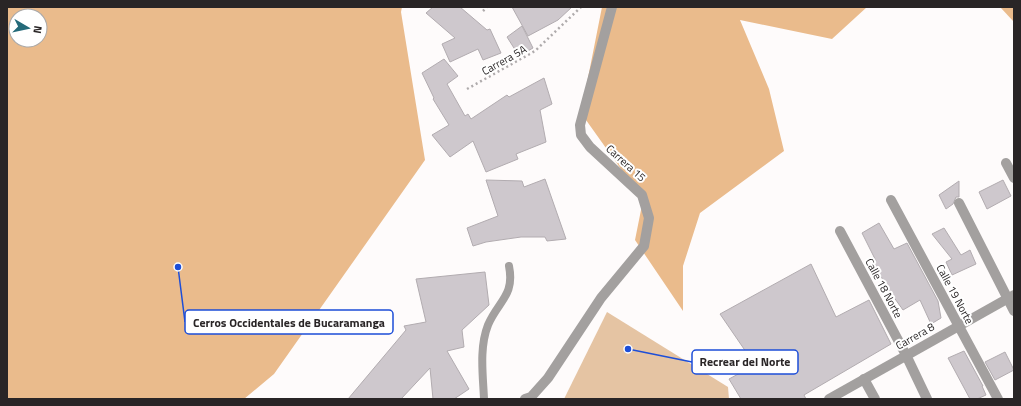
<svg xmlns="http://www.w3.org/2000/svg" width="1021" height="406" viewBox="0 0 1021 406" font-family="'Titillium Web',sans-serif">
	<rect width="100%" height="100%" fill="#fefbfb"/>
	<path fill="#e5c4a3" d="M 607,312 L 728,387 L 729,399 L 564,399 Z"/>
	<g fill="#eabb8c" fill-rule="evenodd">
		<path d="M 7,7 L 402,7 L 401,12 L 425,160 L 274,374 L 244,399 L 7,399 ZM 16,16 L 40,16 L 40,40 L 16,40 Z"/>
		<path d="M 602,7 L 867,7 L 832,39 L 740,20 L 769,89 L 784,151 L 700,213 L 683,266 L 683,311 L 635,240 L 643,200 L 581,113 Z"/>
		<path d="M 1000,7 L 1014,7 L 1014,22 Z"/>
	</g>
	<g fill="#cec8cd" stroke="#b2acb0">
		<path d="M 433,7 L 460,7 L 487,30 L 490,29 L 501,53 L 483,60 L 478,49 L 450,62 L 442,44 L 455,38 L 426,13 Z"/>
		<path d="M 512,7 L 572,7 L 558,20 L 528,36 Z"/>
		<path d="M 522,26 L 533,48 L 519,56 L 507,37 Z"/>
		<path d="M 444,59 L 458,76 L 447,84 L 465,116 L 468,114 L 471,119 L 507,95 L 509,97 L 544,78 L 552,104 L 540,110 L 546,142 L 516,154 L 518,159 L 486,172 L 473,141 L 450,157 L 432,135 L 449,125 L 433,99 L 434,98 L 422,73 Z"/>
		<path d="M 545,179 L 566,239 L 547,241 L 545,237 L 521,237 L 486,242 L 473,246 L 467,228 L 498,216 L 486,180 L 522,181 L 524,187 Z"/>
		<path d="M 1003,180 L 1011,196 L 987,209 L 979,192 Z"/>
		<path d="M 959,181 L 959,197 L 956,197 L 953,204 L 946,209 L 939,195 Z"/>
		<path d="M 879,223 L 894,249 L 907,243 L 938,301 L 941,318 L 931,324 L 920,300 L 903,310 L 888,289 L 873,262 L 876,261 L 862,233 Z"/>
		<path d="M 944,228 L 961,255 L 970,250 L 976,264 L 952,275 L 946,262 L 952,259 L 932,234 Z"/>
		<path d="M 811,264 L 836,317 L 869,300 L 891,344 L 804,395 L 806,399 L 741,399 L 729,379 L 755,365 L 720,314 Z"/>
		<path d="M 485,272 L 489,305 L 462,330 L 464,347 L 447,351 L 469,389 L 454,399 L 433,399 L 430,368 L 401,399 L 348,399 L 406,330 L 404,326 L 426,322 L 416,279 Z"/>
		<path d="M 964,351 L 983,386 L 982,386 L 986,395 L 977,399 L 970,399 L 948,358 Z"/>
		<path d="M 1005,352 L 1014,370 L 995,380 L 985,362 Z"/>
	</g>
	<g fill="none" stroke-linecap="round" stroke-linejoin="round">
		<g stroke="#afabac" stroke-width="2.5" stroke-dasharray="2 3" stroke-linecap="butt">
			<path d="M 483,11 L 487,7"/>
			<path d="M 467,89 L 535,51 L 581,7"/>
		</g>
		<path stroke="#a3a09f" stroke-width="8" d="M 484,399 C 483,375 479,348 488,325 C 498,301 515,296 509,266"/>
		<g stroke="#a3a09f" stroke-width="10">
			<path d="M 1006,163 L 1014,178"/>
			<path d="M 891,200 L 998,399"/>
			<path d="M 959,203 L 1014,311"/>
			<path d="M 840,231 L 906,355 L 927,399"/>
			<path d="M 864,379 L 875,399"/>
			<path d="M 525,399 L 531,397 L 548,378 L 601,298 L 644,246 L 649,218 L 642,195 L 590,147 L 581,135 L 580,125 L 612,7"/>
			<path d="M 829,399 L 1014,295"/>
		</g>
	</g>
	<g text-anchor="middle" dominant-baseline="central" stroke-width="4" stroke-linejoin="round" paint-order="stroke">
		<g font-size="11" fill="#292526" stroke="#fff">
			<text transform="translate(504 60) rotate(-29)">Carrera 5A</text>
			<text transform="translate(626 163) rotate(42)">Carrera 15</text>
			<text transform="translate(884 288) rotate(62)">Calle 18 Norte</text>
			<text transform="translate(955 294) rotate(62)">Calle 19 Norte</text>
			<text transform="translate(915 336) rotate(-30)">Carrera 8</text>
		</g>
	</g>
	<path fill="none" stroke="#1d4ed8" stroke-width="1.5" d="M178 267L185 322M628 349L692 362"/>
	<g fill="#1d4ed8" stroke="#fff" stroke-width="1.5">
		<circle cx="178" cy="267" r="4"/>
		<circle cx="628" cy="349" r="4"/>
	</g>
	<g fill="#fff" stroke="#1d4ed8" stroke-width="1.5">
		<rect x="185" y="310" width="208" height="24" rx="4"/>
		<rect x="692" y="350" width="106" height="24" rx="4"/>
	</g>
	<g font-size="12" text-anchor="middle" font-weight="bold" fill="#292526">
		<text x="289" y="327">Cerros Occidentales de Bucaramanga</text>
		<text x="745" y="366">Recrear del Norte</text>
	</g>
	<rect width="1021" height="406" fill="none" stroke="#292526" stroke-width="16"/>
	<g transform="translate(28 28) rotate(99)"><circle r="19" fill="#ffffff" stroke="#a9a8a8"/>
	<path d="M0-3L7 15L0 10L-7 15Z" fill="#246a79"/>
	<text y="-6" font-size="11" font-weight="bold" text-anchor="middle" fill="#292526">N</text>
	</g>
</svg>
